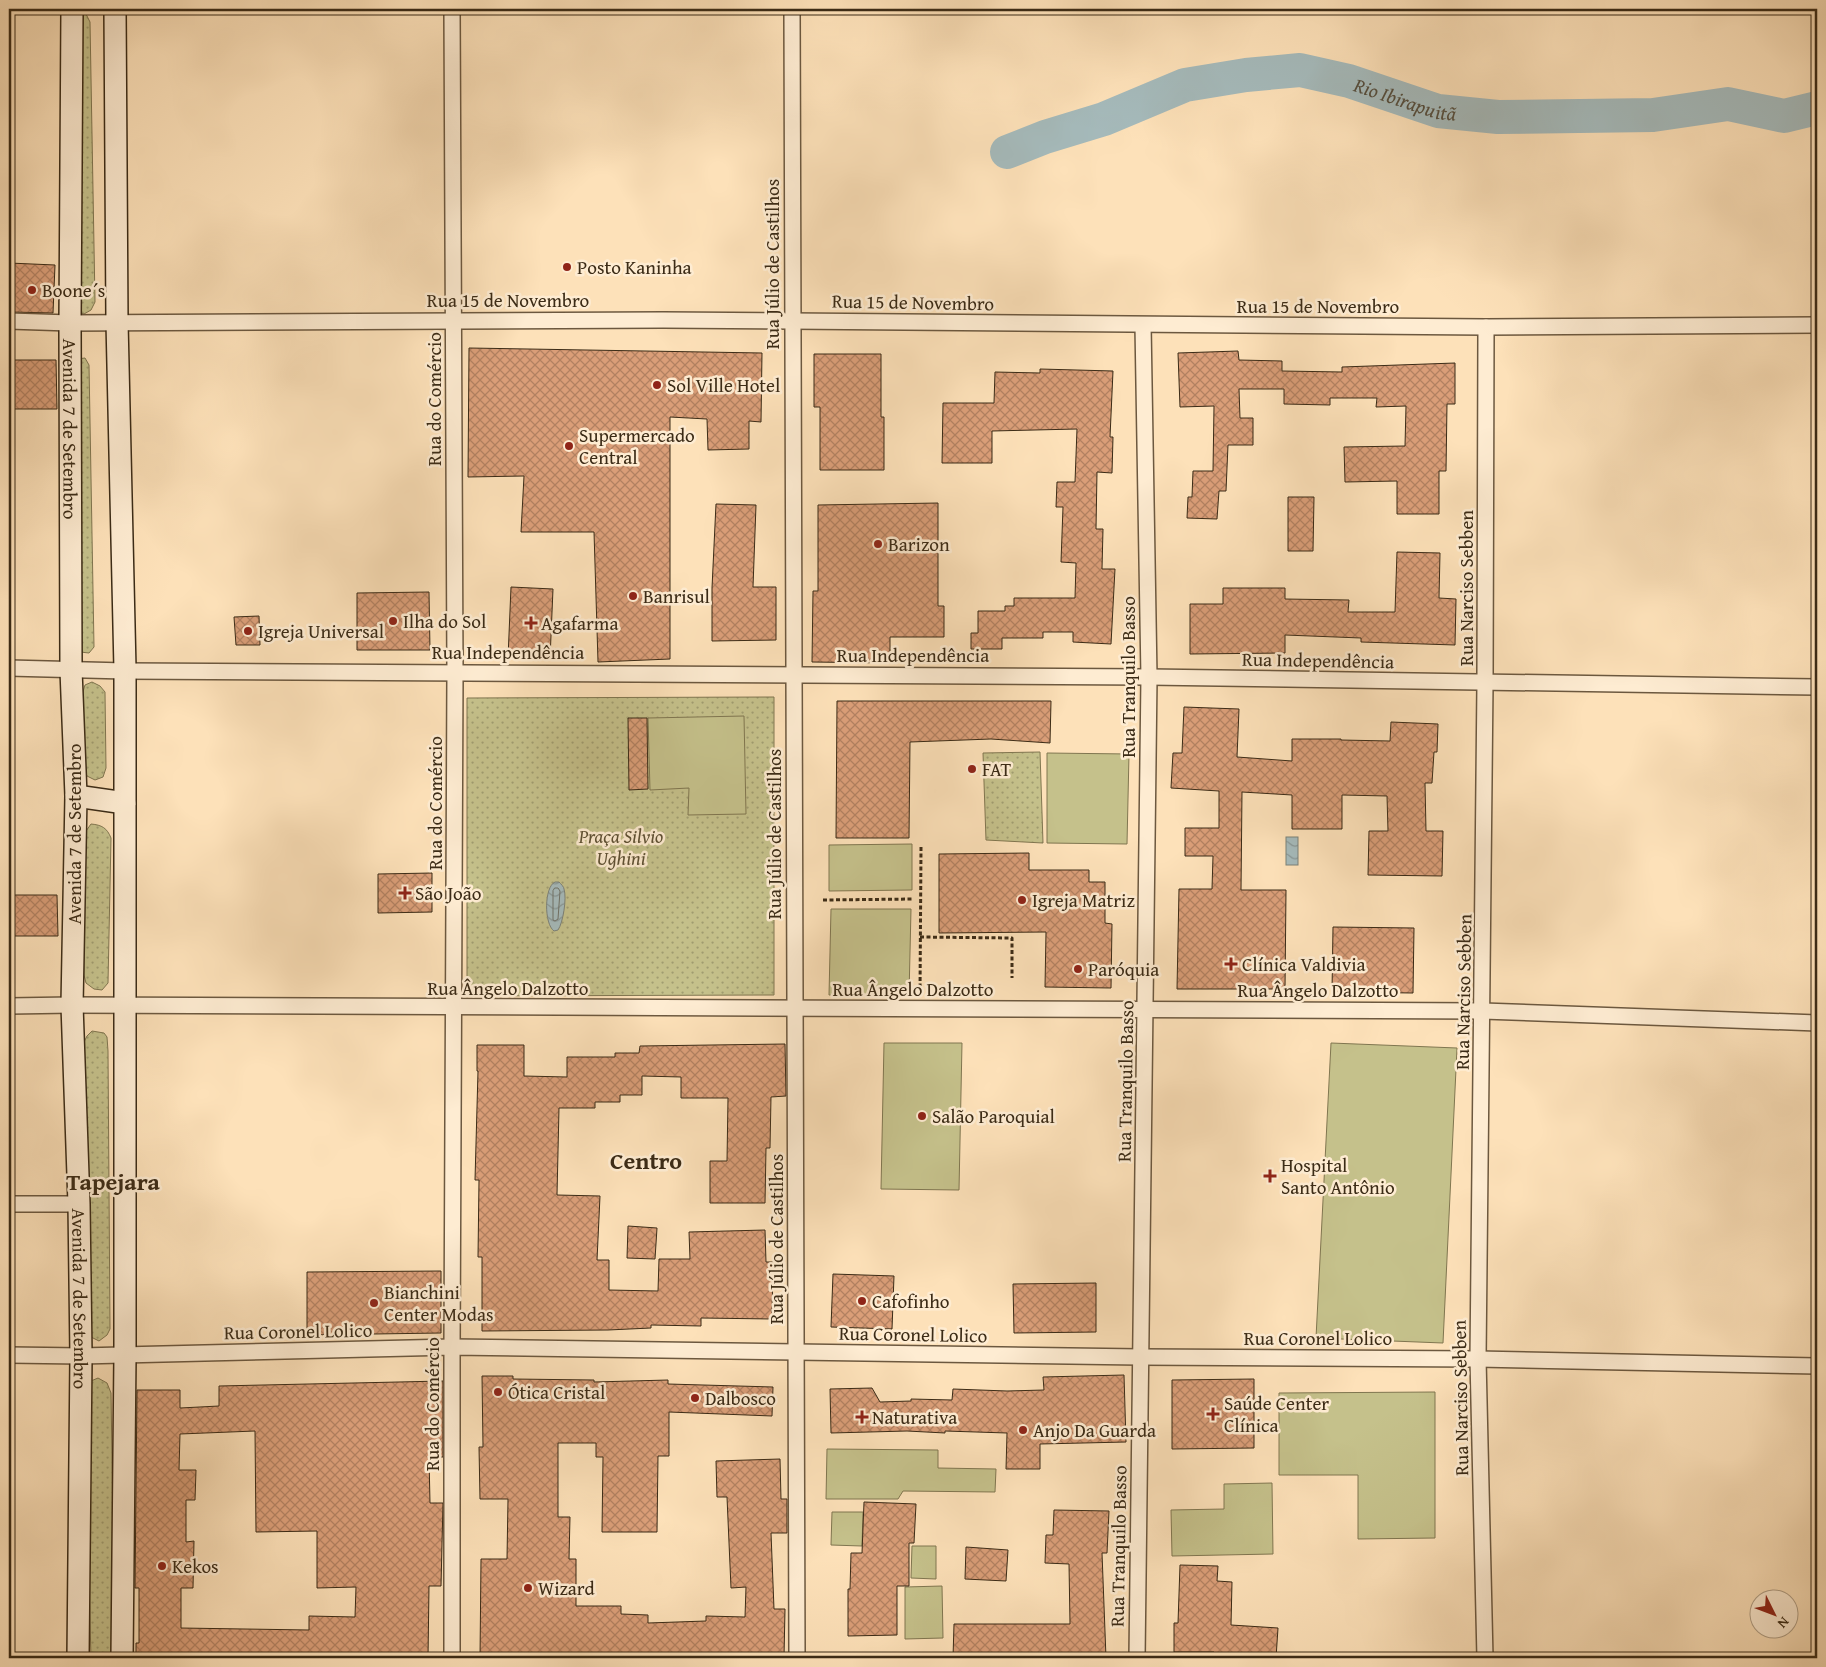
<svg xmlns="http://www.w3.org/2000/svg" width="1826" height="1667" viewBox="0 0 1826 1667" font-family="'Gentium Book Plus',serif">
	<defs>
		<pattern id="park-dots" width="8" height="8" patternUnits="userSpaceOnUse" patternTransform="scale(1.25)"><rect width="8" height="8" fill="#c5c18b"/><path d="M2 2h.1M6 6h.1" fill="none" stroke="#a19d71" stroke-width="1.8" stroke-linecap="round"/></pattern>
		<pattern id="water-waves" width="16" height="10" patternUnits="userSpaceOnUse" patternTransform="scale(1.25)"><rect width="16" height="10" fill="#a5babb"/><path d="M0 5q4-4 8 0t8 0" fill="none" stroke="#889797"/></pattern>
		<pattern id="building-cross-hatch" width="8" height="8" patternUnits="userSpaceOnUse" patternTransform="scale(1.25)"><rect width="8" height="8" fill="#da9e78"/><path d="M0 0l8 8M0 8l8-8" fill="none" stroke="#b28161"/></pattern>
	</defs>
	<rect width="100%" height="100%" fill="#fde1b9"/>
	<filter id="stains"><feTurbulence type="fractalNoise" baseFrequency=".004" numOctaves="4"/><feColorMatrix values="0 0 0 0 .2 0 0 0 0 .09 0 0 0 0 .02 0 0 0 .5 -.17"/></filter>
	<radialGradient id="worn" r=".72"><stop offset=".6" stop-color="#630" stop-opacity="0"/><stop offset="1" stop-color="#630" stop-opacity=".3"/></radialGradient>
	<g fill="url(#park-dots)" stroke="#807650">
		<path d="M 77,12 L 86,14 L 90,22 L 95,302 L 91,310 L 84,314 L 76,311 Z"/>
		<path d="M 85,358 L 89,365 L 94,647 L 89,653 L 80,652 L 77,359 Z"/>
		<path d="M 92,682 L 100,686 L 105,692 L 106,768 L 103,777 L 95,780 L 87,776 L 84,769 L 82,695 L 85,685 Z"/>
		<path d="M 774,697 L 774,995 L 467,996 L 467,698 Z"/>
		<path d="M 1040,752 L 1043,843 L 986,840 L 983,753 Z"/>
		<path d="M 91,824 C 102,825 107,828 111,838 L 108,983 L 102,990 L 94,989 L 86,983 L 84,975 L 83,840 L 86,831 Z"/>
		<path d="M 92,1031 L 104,1033 L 107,1037 L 108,1051 L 110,1329 L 107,1335 L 99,1341 L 89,1336 L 85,1330 L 84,1042 L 87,1036 Z"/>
		<path d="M 98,1378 L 107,1383 L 111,1393 L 115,1658 L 91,1658 L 84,1396 L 91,1381 Z"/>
	</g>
	<g fill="#c5c18b" stroke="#807650">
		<path d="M 744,716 L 746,814 L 688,815 L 689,788 L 650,790 L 648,718 Z"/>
		<path d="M 1047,753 L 1129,754 L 1127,844 L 1047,843 Z"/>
		<path d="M 912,844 L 912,890 L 829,891 L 829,845 Z"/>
		<path d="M 831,909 L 911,909 L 909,996 L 829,995 Z"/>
		<path d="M 884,1043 L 962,1043 L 959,1190 L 881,1189 Z"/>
		<path d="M 1331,1043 L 1457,1048 L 1443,1343 L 1316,1338 Z"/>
		<path d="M 1435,1392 L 1435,1538 L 1358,1539 L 1358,1475 L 1279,1475 L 1279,1393 Z"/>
		<path d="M 827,1449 L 938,1450 L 938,1468 L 996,1469 L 995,1492 L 903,1491 L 898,1499 L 826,1499 Z"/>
		<path d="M 1272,1483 L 1273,1554 L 1172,1556 L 1171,1510 L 1224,1509 L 1224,1484 Z"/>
		<path d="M 832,1512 L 863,1512 L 862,1546 L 831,1545 Z"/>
		<path d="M 912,1546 L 936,1546 L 936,1579 L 911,1578 Z"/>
		<path d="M 942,1586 L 943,1638 L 905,1639 L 905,1587 Z"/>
	</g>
	<g fill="url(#water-waves)" stroke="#7b8179">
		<rect x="1286" y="837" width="12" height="28"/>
		<path d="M 555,882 L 559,882 C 561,884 564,887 564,889 C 567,898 563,923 558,930 L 554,931 C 544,924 544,887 555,882 Z"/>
	</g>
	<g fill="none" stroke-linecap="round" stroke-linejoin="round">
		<path stroke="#707268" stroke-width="1" d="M 555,888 L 558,888 L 560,891 L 558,919 L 555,921 L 553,920 L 553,891 Z"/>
		<path stroke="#a5babb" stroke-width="34" id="s1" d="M 1007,152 L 1045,137 L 1104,119 L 1185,85 L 1246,75 L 1300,70 L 1349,81 L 1438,111 L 1498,117 L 1653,115 L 1728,104 L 1784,116 L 1817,108"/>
	</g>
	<g fill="url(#building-cross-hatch)" stroke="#3b2b16" fill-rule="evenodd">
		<path d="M 9,263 L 55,265 L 53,313 L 9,312 Z"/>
		<path d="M 469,348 L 762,353 L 761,422 L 749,421 L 749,449 L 708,450 L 707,419 L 670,417 L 670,659 L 598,662 L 594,532 L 521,532 L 524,476 L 468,477 Z"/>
		<path d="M 1238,351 L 1239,360 L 1282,361 L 1282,371 L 1342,372 L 1342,367 L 1455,363 L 1455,404 L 1447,404 L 1446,471 L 1439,471 L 1439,514 L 1397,514 L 1397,481 L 1345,482 L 1344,447 L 1405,446 L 1406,406 L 1376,407 L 1377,398 L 1330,398 L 1330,405 L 1284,404 L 1284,389 L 1239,389 L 1240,418 L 1253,418 L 1253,445 L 1228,445 L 1226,491 L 1219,491 L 1217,519 L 1187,518 L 1188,497 L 1192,497 L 1193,471 L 1213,471 L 1214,406 L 1180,407 L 1178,353 Z"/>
		<path d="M 814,354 L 881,354 L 881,417 L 884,417 L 884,470 L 820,470 L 820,407 L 814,407 Z"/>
		<path d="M 9,360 L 56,360 L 57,409 L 9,409 Z"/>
		<path d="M 1040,369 L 1113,371 L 1110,437 L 1113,437 L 1112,473 L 1097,472 L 1096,529 L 1103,529 L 1102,569 L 1115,569 L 1111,644 L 1073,642 L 1073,632 L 1043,632 L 1043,638 L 1002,638 L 1002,649 L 971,649 L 971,633 L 978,633 L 978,611 L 1005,611 L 1005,606 L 1014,606 L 1014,598 L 1075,598 L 1076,563 L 1061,562 L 1063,507 L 1056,507 L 1057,482 L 1075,482 L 1077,429 L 992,431 L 992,463 L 942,463 L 943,403 L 994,403 L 995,372 L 1040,373 Z"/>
		<path d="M 1288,497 L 1314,497 L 1313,551 L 1288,551 Z"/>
		<path d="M 938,503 L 938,606 L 944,606 L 944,637 L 890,637 L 890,663 L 812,662 L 813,591 L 818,591 L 818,505 Z"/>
		<path d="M 716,504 L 756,505 L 753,587 L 776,587 L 776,640 L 712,641 L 712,588 Z"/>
		<path d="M 1397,552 L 1440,553 L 1439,598 L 1456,599 L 1455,645 L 1361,642 L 1361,638 L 1285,635 L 1285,653 L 1190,654 L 1190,604 L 1223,604 L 1223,588 L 1285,588 L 1285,599 L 1349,600 L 1348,612 L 1395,612 Z"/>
		<path d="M 511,587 L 553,589 L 550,659 L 508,658 Z"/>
		<path d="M 429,592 L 430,650 L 357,650 L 357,593 Z"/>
		<path d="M 259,616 L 260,645 L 236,645 L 234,617 Z"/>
		<path d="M 837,701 L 1051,701 L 1050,743 L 991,739 L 910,742 L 909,838 L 836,838 Z"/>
		<path d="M 1184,707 L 1239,709 L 1237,757 L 1292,761 L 1292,739 L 1341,739 L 1341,740 L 1390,741 L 1391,722 L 1438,724 L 1437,752 L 1434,752 L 1432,783 L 1425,783 L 1426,831 L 1443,831 L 1442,876 L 1368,875 L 1369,831 L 1388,831 L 1387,796 L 1342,795 L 1342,829 L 1292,829 L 1292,795 L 1242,792 L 1241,890 L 1286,890 L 1285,989 L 1177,989 L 1179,889 L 1212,889 L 1213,856 L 1185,856 L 1185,828 L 1219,828 L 1219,791 L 1171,788 L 1173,753 L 1182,753 Z"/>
		<path d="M 628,718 L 647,718 L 648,789 L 629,790 Z"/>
		<path d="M 1029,853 L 1029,870 L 1089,870 L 1089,882 L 1105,882 L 1105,923 L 1112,924 L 1111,988 L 1045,987 L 1046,932 L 939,933 L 939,854 Z"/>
		<path d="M 432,873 L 432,912 L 378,913 L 378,874 Z"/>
		<path d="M 10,895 L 57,895 L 58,936 L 10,936 Z"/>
		<path d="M 1333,927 L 1414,928 L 1413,993 L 1332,992 Z"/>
		<path d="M 785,1044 L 786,1096 L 771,1097 L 770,1148 L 766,1148 L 765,1203 L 710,1203 L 710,1161 L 727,1161 L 728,1098 L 681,1098 L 681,1077 L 642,1076 L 642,1095 L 620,1095 L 620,1102 L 595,1102 L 595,1108 L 559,1108 L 557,1195 L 600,1196 L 597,1260 L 609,1260 L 609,1290 L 658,1291 L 659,1259 L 690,1259 L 689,1232 L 765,1230 L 766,1262 L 773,1262 L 772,1319 L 701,1318 L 701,1326 L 651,1325 L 651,1328 L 608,1330 L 482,1331 L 482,1257 L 478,1257 L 479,1180 L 475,1180 L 478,1071 L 477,1071 L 477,1045 L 524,1045 L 524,1076 L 567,1077 L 567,1057 L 615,1057 L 615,1053 L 639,1053 L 640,1046 Z"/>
		<path d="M 628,1226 L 657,1228 L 655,1259 L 627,1258 Z"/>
		<path d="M 441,1271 L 441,1333 L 307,1335 L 307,1272 Z"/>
		<path d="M 833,1274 L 894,1276 L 892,1329 L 831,1327 Z"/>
		<path d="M 1096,1283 L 1096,1332 L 1014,1333 L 1013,1284 Z"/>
		<path d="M 1124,1375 L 1126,1442 L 1040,1444 L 1040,1469 L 1006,1469 L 1007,1433 L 945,1431 L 945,1433 L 907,1431 L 831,1433 L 830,1389 L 872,1388 L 880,1402 L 911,1401 L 911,1399 L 952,1400 L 953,1389 L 1007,1391 L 1044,1390 L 1043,1377 Z"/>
		<path d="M 482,1376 L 513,1376 L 513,1379 L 594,1380 L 594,1382 L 668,1380 L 668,1384 L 773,1387 L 772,1416 L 669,1412 L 669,1456 L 658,1456 L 657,1532 L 602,1532 L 603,1457 L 596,1457 L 596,1443 L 558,1443 L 558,1517 L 570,1517 L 569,1559 L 576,1559 L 576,1606 L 621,1606 L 621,1614 L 648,1615 L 648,1623 L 706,1621 L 706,1616 L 745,1617 L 746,1587 L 731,1588 L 727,1497 L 717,1497 L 716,1461 L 780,1459 L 781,1499 L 787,1499 L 787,1533 L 771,1533 L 774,1609 L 785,1609 L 784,1657 L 740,1656 L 740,1658 L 480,1658 L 481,1559 L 507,1559 L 508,1499 L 480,1499 L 479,1447 L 483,1447 Z"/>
		<path d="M 1254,1379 L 1254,1448 L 1172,1449 L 1172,1380 Z"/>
		<path d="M 443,1381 L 443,1457 L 429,1457 L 430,1503 L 443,1503 L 441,1586 L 429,1586 L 428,1658 L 136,1658 L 136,1643 L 139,1643 L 139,1588 L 135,1588 L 137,1390 L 180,1390 L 180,1408 L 219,1406 L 219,1386 ZM 255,1431 L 256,1532 L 317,1531 L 317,1588 L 356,1587 L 355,1617 L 309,1616 L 309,1630 L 181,1628 L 181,1588 L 193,1588 L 194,1541 L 186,1542 L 186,1500 L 195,1500 L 196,1470 L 179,1470 L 180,1434 Z"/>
		<path d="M 864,1502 L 916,1504 L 914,1543 L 909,1543 L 909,1586 L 897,1586 L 897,1635 L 848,1636 L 848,1589 L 850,1589 L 851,1553 L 862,1553 Z"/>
		<path d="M 1054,1510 L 1109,1511 L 1107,1553 L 1102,1553 L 1106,1658 L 953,1658 L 954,1624 L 1070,1624 L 1069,1564 L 1045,1563 L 1046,1535 L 1053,1535 Z"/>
		<path d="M 966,1547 L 1008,1550 L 1006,1581 L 965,1579 Z"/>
		<path d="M 1180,1565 L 1218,1566 L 1217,1581 L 1232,1582 L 1231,1625 L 1278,1628 L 1276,1658 L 1214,1658 L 1214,1652 L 1174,1652 L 1174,1623 L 1178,1623 Z"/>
	</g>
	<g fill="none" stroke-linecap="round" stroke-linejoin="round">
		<defs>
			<g id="street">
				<path d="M 452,9 L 455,672 L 452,1347 L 452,1658"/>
				<path d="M 792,9 L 797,1658"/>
				<path d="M 9,321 L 70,323 L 663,320 L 1486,327 L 1817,325"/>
				<path d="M 9,668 L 125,671 L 1149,677 L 1817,687"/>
				<path d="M 9,1006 L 72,1005 L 1483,1011 L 1817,1023"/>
				<path d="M 9,1204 L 79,1204"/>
				<path d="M 9,1355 L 81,1356 L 452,1347 L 1140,1357 L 1478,1359 L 1817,1366"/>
				<path d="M 1137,1658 L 1149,677 L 1143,325"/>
				<path d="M 1485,1658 L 1478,1359 L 1485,683 L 1486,327"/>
			</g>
			<g id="secondary">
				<path id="s2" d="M 72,9 L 70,323 L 71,670 L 76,796 L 72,1005 L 79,1204 L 81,1356 L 78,1658"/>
				<path d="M 115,9 L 117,322 L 125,669 L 125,1355 L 122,1658"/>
				<path d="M 76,796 L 125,803"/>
			</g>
		</defs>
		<use href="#street" stroke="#6c583f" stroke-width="18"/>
		<use href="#secondary" stroke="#3b2b16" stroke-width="24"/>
		<g stroke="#3b2b16" stroke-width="3" stroke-dasharray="4 2.5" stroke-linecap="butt">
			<path d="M 823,900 L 913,899"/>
			<path d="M 920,937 L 1012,938 L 1012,978"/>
			<path d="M 920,994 L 921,847"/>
		</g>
		<use href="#street" stroke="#feecd2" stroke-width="15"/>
		<use href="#secondary" stroke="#feecd2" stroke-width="21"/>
	</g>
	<g fill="#8f2418" stroke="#feecd2" stroke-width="2">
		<circle cx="567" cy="267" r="5"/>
		<circle cx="32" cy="290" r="5"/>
		<circle cx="657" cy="385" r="5"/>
		<circle cx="569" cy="446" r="5"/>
		<circle cx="878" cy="544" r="5"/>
		<circle cx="633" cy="596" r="5"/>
		<circle cx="393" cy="621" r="5"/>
		<path d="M528.5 615.5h5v5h5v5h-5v5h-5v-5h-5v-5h5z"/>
		<circle cx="248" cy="631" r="5"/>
		<circle cx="972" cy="769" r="5"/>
		<path d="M402.5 885.5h5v5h5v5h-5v5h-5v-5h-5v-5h5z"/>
		<circle cx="1022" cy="900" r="5"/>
		<path d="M1228.5 956.5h5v5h5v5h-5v5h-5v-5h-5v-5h5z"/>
		<circle cx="1078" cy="969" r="5"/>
		<circle cx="922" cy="1116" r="5"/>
		<path d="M1267.5 1168.5h5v5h5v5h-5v5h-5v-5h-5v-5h5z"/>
		<circle cx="862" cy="1301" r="5"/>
		<circle cx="374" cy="1303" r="5"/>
		<circle cx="498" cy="1392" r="5"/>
		<circle cx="695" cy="1398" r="5"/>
		<path d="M1210.5 1406.5h5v5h5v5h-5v5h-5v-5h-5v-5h5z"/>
		<path d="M859.5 1409.5h5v5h5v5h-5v5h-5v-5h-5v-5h5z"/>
		<circle cx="1023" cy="1430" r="5"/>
		<circle cx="162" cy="1566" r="5"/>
		<circle cx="528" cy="1588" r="5"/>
	</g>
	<g text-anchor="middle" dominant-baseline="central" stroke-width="5" stroke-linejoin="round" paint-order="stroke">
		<g font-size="19" fill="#3b2b16" stroke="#feecd2">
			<text transform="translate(772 264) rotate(-90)">Rua Júlio de Castilhos</text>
			<text x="508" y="300">Rua 15 de Novembro</text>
			<text transform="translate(913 302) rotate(1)">Rua 15 de Novembro</text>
			<text x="1318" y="306">Rua 15 de Novembro</text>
			<text transform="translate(434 399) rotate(-90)">Rua do Comércio</text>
			<text stroke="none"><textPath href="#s2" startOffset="420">Avenida 7 de Setembro</textPath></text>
			<text transform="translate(1466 588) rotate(-90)">Rua Narciso Sebben</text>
			<text x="508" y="652">Rua Independência</text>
			<text x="913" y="655">Rua Independência</text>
			<text transform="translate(1318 660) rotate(1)">Rua Independência</text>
			<text transform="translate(1128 677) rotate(-90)">Rua Tranquilo Basso</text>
			<text transform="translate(435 803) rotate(-90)">Rua do Comércio</text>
			<text transform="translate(74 834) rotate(-90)">Avenida 7 de Setembro</text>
			<text transform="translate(774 834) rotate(-90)">Rua Júlio de Castilhos</text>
			<text x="508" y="988">Rua Ângelo Dalzotto</text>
			<text x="913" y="989">Rua Ângelo Dalzotto</text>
			<text x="1318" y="990">Rua Ângelo Dalzotto</text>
			<text transform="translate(1463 992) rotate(-89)">Rua Narciso Sebben</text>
			<text transform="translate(1125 1081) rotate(-89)">Rua Tranquilo Basso</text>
			<text transform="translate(776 1239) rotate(-90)">Rua Júlio de Castilhos</text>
			<text stroke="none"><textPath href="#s2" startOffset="1290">Avenida 7 de Setembro</textPath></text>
			<text transform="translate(298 1331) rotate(-1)">Rua Coronel Lolico</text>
			<text transform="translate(913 1334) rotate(1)">Rua Coronel Lolico</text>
			<text x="1318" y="1338">Rua Coronel Lolico</text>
			<text transform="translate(1460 1398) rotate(-91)">Rua Narciso Sebben</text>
			<text transform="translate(432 1404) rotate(-90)">Rua do Comércio</text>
			<text transform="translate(1118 1546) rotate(-89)">Rua Tranquilo Basso</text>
		</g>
		<g font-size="19" fill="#3b2b16" stroke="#feecd2" text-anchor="start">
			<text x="577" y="267">Posto Kaninha</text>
			<text x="42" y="290">Boone´s</text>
			<text x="667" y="385">Sol Ville Hotel</text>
			<text x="579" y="435">Supermercado<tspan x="579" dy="22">Central</tspan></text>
			<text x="888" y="544">Barizon</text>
			<text x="643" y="596">Banrisul</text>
			<text x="403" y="621">Ilha do Sol</text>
			<text x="541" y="623">Agafarma</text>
			<text x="258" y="631">Igreja Universal</text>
			<text x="982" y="769">FAT</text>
			<text x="415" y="893">São João</text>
			<text x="1032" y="900">Igreja Matriz</text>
			<text x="1242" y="964">Clínica Valdivia</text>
			<text x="1088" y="969">Paróquia</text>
			<text x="932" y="1116">Salão Paroquial</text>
			<text x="1281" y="1165">Hospital<tspan x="1281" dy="22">Santo Antônio</tspan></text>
			<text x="384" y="1292">Bianchini<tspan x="384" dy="22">Center Modas</tspan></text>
			<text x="872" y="1301">Cafofinho</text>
			<text x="508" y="1392">Ótica Cristal</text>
			<text x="705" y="1398">Dalbosco</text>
			<text x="1224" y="1403">Saúde Center<tspan x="1224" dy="22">Clínica</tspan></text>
			<text x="872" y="1417">Naturativa</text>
			<text x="1033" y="1430">Anjo Da Guarda</text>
			<text x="172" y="1566">Kekos</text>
			<text x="538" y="1588">Wizard</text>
		</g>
		<g font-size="19" font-style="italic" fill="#5e5033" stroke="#feecd2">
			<text x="621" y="836">Praça Silvio<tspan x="621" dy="22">Ughini</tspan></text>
		</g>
		<g font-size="20" font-style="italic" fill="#564f3f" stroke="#feecd2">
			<text stroke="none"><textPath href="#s1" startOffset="416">Rio Ibirapuitã</textPath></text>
		</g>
		<g font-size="24" font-weight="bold" fill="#3b2b16" stroke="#feecd2">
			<text x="646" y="1160">Centro</text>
			<text x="113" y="1181">Tapejara</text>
		</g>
	</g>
	<rect width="1826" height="1667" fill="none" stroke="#fde1b9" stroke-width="30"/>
	<rect x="10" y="10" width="1806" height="1647" fill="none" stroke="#3b2b16" stroke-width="2.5"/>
	<rect x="15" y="15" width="1796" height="1637" fill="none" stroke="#3b2b16"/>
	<g transform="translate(1774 1614) rotate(132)"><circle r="24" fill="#feecd2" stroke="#b09f87"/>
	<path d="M0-4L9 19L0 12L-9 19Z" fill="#8f2418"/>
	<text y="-8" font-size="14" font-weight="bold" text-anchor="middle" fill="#3b2b16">N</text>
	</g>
	<rect width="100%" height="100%" filter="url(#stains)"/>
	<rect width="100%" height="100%" fill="url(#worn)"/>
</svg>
